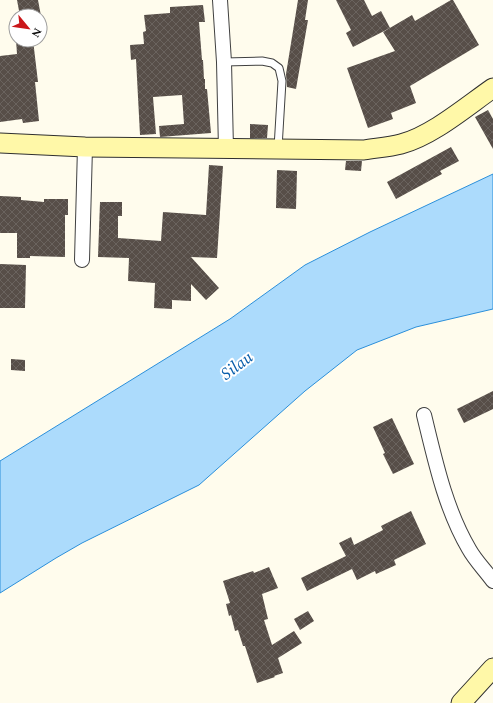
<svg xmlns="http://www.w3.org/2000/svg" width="493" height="703" viewBox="0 0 493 703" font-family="Spectral,serif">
	<defs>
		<pattern id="building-cross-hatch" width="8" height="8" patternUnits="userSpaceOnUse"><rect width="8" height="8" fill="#574e48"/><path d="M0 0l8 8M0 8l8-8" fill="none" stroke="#6a635e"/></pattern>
	</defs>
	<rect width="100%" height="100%" fill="#fffced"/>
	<path fill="#acdbfc" stroke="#2b8fda" d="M 493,174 L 493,309 L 416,327 L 357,350 L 305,391 L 199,485 L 82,543 L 56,558 L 0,593 L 0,461 L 230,319 L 305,265 L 370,232 Z"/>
	<g fill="url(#building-cross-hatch)">
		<path d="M 17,0 L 38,0 L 41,16 L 20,16 Z"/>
		<path d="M 298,0 L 308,0 L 305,20 L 308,20 L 296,89 L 287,87 L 286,74 Z"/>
		<path d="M 336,0 L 364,0 L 372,16 L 381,11 L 390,28 L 353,47 L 346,33 L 351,30 Z"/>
		<path d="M 451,0 L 453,0 L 479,45 L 410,86 L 416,103 L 391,113 L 393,119 L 368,128 L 347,68 L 395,51 L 383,32 L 412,15 L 415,21 Z"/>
		<path d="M 203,5 L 205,22 L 199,22 L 202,60 L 203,60 L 204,79 L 205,79 L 205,89 L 207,89 L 211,133 L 160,137 L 159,126 L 184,124 L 182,95 L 153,97 L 156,134 L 140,135 L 136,59 L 131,60 L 130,45 L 144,44 L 143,32 L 146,31 L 144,15 L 170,13 L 170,7 Z"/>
		<path d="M 16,40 L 33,40 L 38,82 L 35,82 L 39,121 L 23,123 L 22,119 L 0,122 L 0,56 L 17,54 Z"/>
		<path d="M 488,110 L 493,119 L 493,149 L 475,117 Z"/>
		<path d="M 250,124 L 268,125 L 267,138 L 250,138 Z"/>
		<path d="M 451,147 L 459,161 L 440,171 L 442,174 L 396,199 L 387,182 Z"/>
		<path d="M 346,161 L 362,161 L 361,171 L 345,170 Z"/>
		<path d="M 209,165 L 223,166 L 217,258 L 191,257 L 219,288 L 206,300 L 191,284 L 191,301 L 172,300 L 172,309 L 154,308 L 155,283 L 128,281 L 129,258 L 98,257 L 100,202 L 122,202 L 122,216 L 118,216 L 118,238 L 161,241 L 163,212 L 206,215 Z"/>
		<path d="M 277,170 L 297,171 L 296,209 L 276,208 Z"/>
		<path d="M 0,196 L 21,197 L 21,200 L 44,202 L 44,199 L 68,199 L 68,215 L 65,215 L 65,257 L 30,256 L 30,258 L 17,258 L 17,233 L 0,233 Z"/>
		<path d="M 0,264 L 26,265 L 25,308 L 0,308 Z"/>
		<path d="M 11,359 L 25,360 L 25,371 L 11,370 Z"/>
		<path d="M 493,391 L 493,409 L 464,423 L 457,409 Z"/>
		<path d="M 392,418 L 414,464 L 393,474 L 383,454 L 385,453 L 373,427 Z"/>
		<path d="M 411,511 L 426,544 L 394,560 L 396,565 L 376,574 L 375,571 L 357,580 L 352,569 L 307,591 L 301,578 L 346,556 L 339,543 L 351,537 L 354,545 L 383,530 L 381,526 Z"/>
		<path d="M 269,567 L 278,588 L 262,594 L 268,619 L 264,620 L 272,645 L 294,631 L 302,643 L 278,658 L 283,673 L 274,676 L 275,677 L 257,683 L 245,646 L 243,646 L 238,630 L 235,631 L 231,615 L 229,616 L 226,604 L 230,603 L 223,581 L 253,571 L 254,573 Z"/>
		<path d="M 308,611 L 314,621 L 300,630 L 294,619 Z"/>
	</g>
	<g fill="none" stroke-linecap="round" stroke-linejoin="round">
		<defs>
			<path id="service" d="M 224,62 L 262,61 L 272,63 L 279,68 L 282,81 L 278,148"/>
			<g id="minor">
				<path d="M 220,0 L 224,62 L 226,149"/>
				<path d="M 82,260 L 85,147"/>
				<path d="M 424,415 C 435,460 445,508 469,549 C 475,560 485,570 493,581"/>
			</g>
			<g id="secondary">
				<path d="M 0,143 L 85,147 L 364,150 C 376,148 389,147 401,144 C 432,136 467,106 493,88"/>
				<path d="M 461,703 L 493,668"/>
			</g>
		</defs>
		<use href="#service" stroke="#404040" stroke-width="9"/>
		<use href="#minor" stroke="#404040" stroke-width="16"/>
		<use href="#secondary" stroke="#2f2f2f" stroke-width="21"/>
		<use href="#service" stroke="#fff" stroke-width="7"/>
		<use href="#minor" stroke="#fff" stroke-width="14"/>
		<use href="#secondary" stroke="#fff8a8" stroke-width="19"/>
	</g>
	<g text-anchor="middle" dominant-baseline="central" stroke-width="4" stroke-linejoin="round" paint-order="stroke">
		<g font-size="17" font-style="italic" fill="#0a5fab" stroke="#fff">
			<text transform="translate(237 366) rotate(-37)">Silau</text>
		</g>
	</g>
	<g transform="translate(28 28) rotate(119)"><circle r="19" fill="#ffffff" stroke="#9e9e9e"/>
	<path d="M0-3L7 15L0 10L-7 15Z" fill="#ca171a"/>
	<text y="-6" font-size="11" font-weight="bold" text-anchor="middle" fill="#0d0d0d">N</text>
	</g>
</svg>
